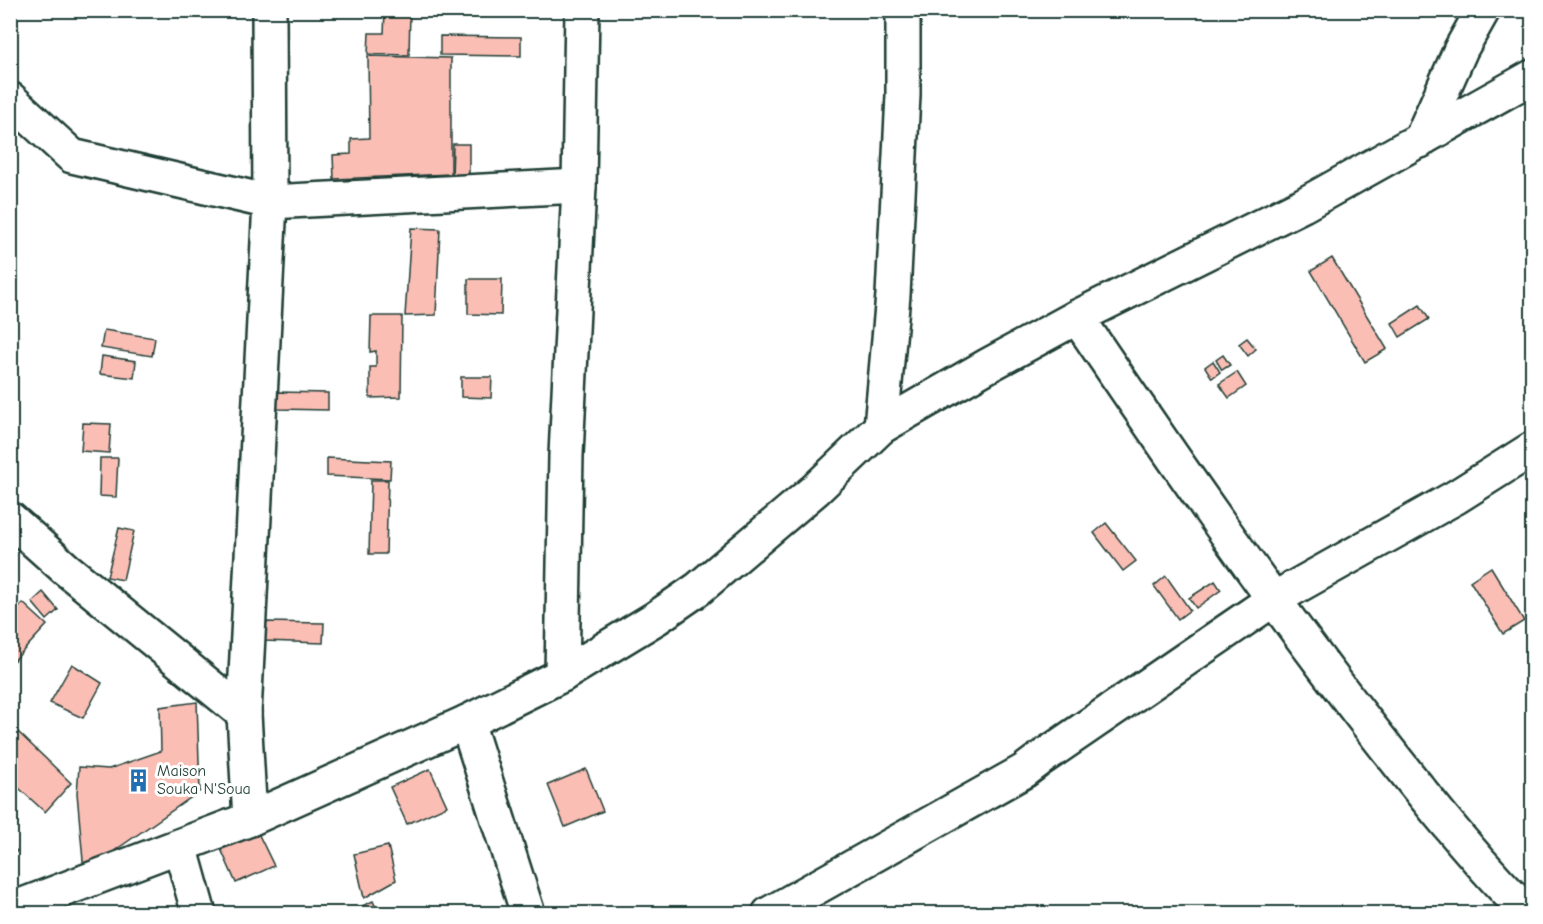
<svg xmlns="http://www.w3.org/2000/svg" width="1543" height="924" viewBox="0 0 1543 924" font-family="'Comic Neue',sans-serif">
	<rect width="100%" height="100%" fill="#fff"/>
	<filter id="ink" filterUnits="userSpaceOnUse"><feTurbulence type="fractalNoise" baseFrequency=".0167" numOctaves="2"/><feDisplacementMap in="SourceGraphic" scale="12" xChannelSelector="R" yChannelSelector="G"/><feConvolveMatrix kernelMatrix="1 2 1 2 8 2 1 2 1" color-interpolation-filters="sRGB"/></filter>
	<g filter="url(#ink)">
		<g fill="#fabeb5" stroke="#1f3d34" stroke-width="1.5">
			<path d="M 385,11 L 410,11 L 409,55 L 368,54 L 369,33 L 384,33 Z"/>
			<path d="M 440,36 L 521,37 L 521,56 L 440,55 Z"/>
			<path d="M 368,56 L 451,58 L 451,174 L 334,179 L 333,155 L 351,154 L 351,139 L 369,138 Z"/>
			<path d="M 453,144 L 469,144 L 469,178 L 452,178 Z"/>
			<path d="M 411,228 L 440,229 L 436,315 L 405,316 Z"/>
			<path d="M 1332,258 L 1387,349 L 1365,362 L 1311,271 Z"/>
			<path d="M 468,279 L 502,279 L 501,315 L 468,314 Z"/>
			<path d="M 1420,305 L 1429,319 L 1400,337 L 1392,323 Z"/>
			<path d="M 371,316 L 402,316 L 401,397 L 370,398 L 370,367 L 376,367 L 376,351 L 370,352 Z"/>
			<path d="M 104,330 L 155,338 L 152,356 L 101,348 Z"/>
			<path d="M 1247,338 L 1256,349 L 1248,356 L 1239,344 Z"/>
			<path d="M 1223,355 L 1230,365 L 1222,370 L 1216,360 Z"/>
			<path d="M 102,356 L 136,361 L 134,378 L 100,374 Z"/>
			<path d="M 1213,361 L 1220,372 L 1212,378 L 1205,367 Z"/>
			<path d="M 1237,372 L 1246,386 L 1229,398 L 1219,384 Z"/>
			<path d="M 461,377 L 492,377 L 491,398 L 461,397 Z"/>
			<path d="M 277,392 L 328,393 L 328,410 L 277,409 Z"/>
			<path d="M 83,423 L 111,424 L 109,453 L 81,451 Z"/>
			<path d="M 100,458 L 118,458 L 116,497 L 99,496 Z"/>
			<path d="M 327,458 L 391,461 L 390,479 L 327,476 Z"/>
			<path d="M 371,480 L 388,480 L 386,554 L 369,554 Z"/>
			<path d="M 1106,523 L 1136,561 L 1123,571 L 1094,533 Z"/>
			<path d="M 119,528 L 134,531 L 123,580 L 107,577 Z"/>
			<path d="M 1491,567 L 1524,621 L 1503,634 L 1470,581 Z"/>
			<path d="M 1166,576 L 1190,610 L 1178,619 L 1154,586 Z"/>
			<path d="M 1215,581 L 1221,590 L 1196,608 L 1189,598 Z"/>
			<path d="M 43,592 L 58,610 L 47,620 L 32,602 Z"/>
			<path d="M 23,603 L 47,625 L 10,665 L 10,617 Z"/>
			<path d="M 263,622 L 324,623 L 323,643 L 263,641 Z"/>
			<path d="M 72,664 L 102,683 L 83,718 L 50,703 Z"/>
			<path d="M 197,702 L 200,791 L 84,872 L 77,793 L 79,767 L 109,769 L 161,751 L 160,707 Z"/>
			<path d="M 15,729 L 71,783 L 45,812 L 10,780 L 10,734 Z"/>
			<path d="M 430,769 L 447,806 L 407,824 L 390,787 Z"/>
			<path d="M 586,769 L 603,811 L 565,827 L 548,785 Z"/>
			<path d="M 257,831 L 274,866 L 236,883 L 221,849 Z"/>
			<path d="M 10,845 L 17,851 L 10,858 Z"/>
			<path d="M 388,846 L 396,880 L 364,898 L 354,854 Z"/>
			<path d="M 373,901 L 379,914 L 345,914 Z"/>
		</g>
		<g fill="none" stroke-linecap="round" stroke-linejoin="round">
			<defs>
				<g id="minor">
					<path d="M 10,99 L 72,156 L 270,202 L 579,186"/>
					<path d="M 1420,141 L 1461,49 L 1483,10"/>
					<path d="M 1077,317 C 1171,456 1267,595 1370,727 C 1417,787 1464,847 1516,901"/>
					<path d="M 881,427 L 893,295 L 903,95 L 903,10"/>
					<path d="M 10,519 L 66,569 L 244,714"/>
					<path d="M 562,675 L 566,455 L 579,186 L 582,10"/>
					<path d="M 467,722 L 528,914"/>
					<path d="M 250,819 L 244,714 L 270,202 L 269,10"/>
					<path d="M 180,846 L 199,914"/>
					<path d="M 10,910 L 250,819 L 467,722 L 562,675 L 656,618 L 698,589 L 815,490 L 881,427 L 987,366 L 1077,317 L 1303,205 L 1532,77"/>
					<path d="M 769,914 L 1024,771 L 1040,759 L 1274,599 L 1456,497 L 1532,449"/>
				</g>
			</defs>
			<use href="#minor" stroke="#1f3d34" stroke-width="38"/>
			<use href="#minor" stroke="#fff" stroke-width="33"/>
		</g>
	</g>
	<defs>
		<symbol id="building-bare" viewBox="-9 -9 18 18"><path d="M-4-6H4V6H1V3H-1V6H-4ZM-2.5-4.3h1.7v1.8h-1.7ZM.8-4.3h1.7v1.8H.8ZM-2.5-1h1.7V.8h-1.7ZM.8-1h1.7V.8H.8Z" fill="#1f6fb2" stroke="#fff" stroke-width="2.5" paint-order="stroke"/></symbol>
	</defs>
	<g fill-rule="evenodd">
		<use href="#building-bare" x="122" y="764" width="33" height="33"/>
	</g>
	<g text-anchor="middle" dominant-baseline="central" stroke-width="6" stroke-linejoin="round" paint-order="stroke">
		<g font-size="16" fill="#1f3d34" stroke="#fff" text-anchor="start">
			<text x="157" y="771">Maison<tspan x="157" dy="18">Souka N'Soua</tspan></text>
		</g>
	</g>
	<rect width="1543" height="924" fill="none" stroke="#fff" stroke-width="36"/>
	<rect x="18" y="18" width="1507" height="888" fill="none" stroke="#1f3d34" stroke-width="2" filter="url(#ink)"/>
</svg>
